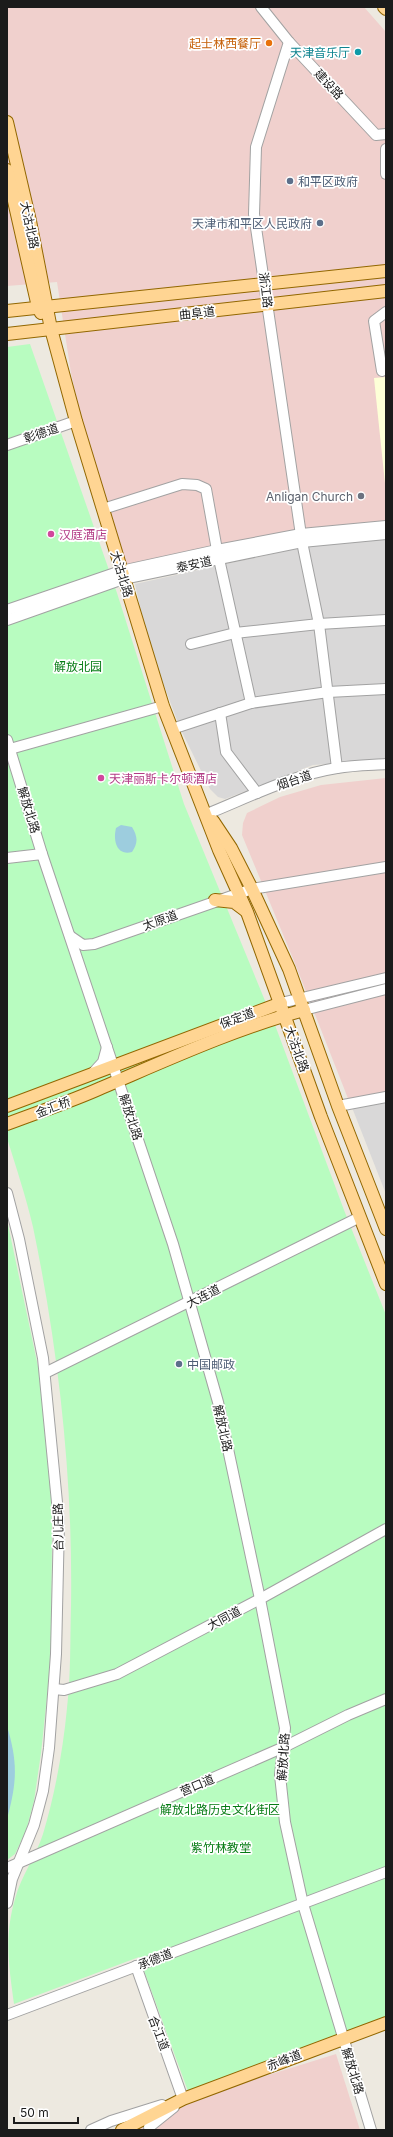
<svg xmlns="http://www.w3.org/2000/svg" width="393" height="2137" viewBox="0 0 393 2137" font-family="Inter,'Noto Sans SC',sans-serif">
	<rect width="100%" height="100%" fill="#ede9e0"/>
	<g fill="#d9d8d8">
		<path d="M 386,539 L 386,760 L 313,765 L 225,799 L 218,797 L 210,789 L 180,728 L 148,643 L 135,584 L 304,547 Z"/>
		<path d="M 386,1098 L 386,1194 L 351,1105 Z"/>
	</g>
	<g fill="#f0d0cd">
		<path d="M 7,7 L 364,7 L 386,32 L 386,532 L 125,575 L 78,405 L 71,373 L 57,282 L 7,286 Z"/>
		<path d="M 386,778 L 386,1094 L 349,1101 L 296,966 L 242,835 L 243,823 L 247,813 L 280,797 L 321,785 Z"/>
		<path d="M 336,2054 L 360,2130 L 129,2130 L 191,2099 Z"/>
	</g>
	<path fill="#fdffd7" d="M 386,377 L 386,493 L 374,378 Z"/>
	<g fill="#b8fcc0">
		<path d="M 30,344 L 117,593 L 184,804 L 275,1025 L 344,1210 L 386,1315 L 386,2022 L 189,2094 L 139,1957 L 14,2004 C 9,1967 4,1936 15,1899 C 21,1876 36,1856 43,1834 C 55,1794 63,1750 67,1708 C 71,1674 70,1640 71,1606 C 73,1479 59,1352 33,1227 C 26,1197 16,1167 7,1138 L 7,347 Z"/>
		<path d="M 7,1220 L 40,1376 L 51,1474 L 52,1531 L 51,1660 L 41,1753 L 34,1801 L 26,1831 L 15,1854 L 7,1860 Z"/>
	</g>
	<g fill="#9dcdde">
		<path d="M 121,825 L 132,827 C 138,837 138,843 132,852 C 116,856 113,840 116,828 Z"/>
		<path d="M 7,1726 C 18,1763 17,1782 7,1819 Z"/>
	</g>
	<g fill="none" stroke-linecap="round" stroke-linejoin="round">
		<defs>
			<g id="minor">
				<path d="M 261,7 L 289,42 L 376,135 L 386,134"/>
				<path d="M 289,42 L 256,147 L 254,214 L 302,542 L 319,624 L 337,768"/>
				<path d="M 386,149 L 386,174"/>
				<path d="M 382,371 L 374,321 L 386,312"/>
				<path d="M 7,445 L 76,421"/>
				<path d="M 103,509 L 182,484 L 197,485 L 206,489 L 217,550"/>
				<path d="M 219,559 L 251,703"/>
				<path d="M 7,610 L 121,571 L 217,550 L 301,534 L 386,526"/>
				<path d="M 7,620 L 123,579 L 302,542 L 386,534"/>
				<path d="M 191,644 L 235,633 L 319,624 L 386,620"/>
				<path d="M 220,713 L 226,752 L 257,793"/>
				<path d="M 172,729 L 251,703 L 328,692 L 386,689"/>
				<path d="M 7,740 L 42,854 L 173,1244 L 218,1402 L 260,1599 L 285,1728 L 280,1775 L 285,1822 L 303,1904 L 371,2130"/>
				<path d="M 10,749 L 163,706"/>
				<path d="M 207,814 C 249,797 292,775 337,768 C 353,765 370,765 386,764"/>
				<path d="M 7,858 L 42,854"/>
				<path d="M 70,936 L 83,945 L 94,944 L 252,889 L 386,867"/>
				<path d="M 281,1003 L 386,978"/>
				<path d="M 304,1010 L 386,989"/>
				<path d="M 92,1074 L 103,1062 L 107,1047"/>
				<path d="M 338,1106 L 386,1097"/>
				<path d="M 7,1193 L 19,1239 L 43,1358 L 59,1523 L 56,1654 L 49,1748 L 43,1791 L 34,1825 L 12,1879 L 7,1903"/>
				<path d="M 45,1373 L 360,1217"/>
				<path d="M 54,1689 L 64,1690 L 117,1674 L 260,1599 L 386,1529"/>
				<path d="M 7,1868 L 284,1747 L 348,1715 L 386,1699"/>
				<path d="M 136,1966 L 183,2099"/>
				<path d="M 7,2015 L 386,1872"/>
				<path d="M 149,2127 L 174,2107"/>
				<path d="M 91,2130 L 111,2121 L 162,2105"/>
			</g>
			<g id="major">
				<path d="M 384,7 L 386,9"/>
				<path d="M 7,122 L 30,221 L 51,329 L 76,421 L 163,706 L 219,850 L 247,912 L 321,1117 L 386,1284"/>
				<path d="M 7,170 L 38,307 L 41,313"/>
				<path d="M 7,311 L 386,271"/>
				<path d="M 7,334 L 386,291"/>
				<path d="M 213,821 L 231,848 L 252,889 L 289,969 L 338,1106 L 386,1229"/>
				<path d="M 215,900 L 234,902 L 246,911"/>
				<path d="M 7,1106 L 281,1003"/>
				<path d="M 7,1124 C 38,1112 70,1102 101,1088 C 167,1060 234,1029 304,1010"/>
				<path d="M 122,2130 L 183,2099 L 386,2023"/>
			</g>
		</defs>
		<use href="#minor" stroke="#a2a2a2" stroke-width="12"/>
		<use href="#major" stroke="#926700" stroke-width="14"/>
		<use href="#minor" stroke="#fff" stroke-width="10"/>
		<use href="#major" stroke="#ffd593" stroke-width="12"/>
	</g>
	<circle fill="#e8710a" stroke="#fff" stroke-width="1.5" cx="269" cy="43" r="4"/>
	<circle fill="#0f9aa8" stroke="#fff" stroke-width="1.5" cx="358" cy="52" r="4"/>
	<g fill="#5c6f8a" stroke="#fff" stroke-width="1.5">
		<circle cx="290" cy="181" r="4"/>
		<circle cx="320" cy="223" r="4"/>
		<circle cx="179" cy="1364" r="4"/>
	</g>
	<circle fill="#6b7280" stroke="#fff" stroke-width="1.5" cx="361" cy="496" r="4"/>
	<g fill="#d1479c" stroke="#fff" stroke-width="1.5">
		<circle cx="51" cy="534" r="4"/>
		<circle cx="101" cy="778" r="4"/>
	</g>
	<g text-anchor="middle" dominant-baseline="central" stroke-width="3.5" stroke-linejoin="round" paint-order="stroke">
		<g font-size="12" fill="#c56008" stroke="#fff" text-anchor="end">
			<text x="261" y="43">起士林西餐厅</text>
		</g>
		<g font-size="12" fill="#0d838f" stroke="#fff" text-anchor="end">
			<text x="350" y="52">天津音乐厅</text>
		</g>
		<g font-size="12" fill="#1b1b1b" stroke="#fff">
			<text transform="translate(329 84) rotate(47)">建设路</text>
			<text transform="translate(30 225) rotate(78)">大沽北路</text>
			<text transform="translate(266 290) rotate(83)">浙江路</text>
			<text transform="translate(197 313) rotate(-6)">曲阜道</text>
			<text transform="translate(41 433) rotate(-19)">彰德道</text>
			<text transform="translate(194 564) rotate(-12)">泰安道</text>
			<text transform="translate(122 574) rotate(73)">大沽北路</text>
			<text transform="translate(294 780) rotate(-19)">烟台道</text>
			<text transform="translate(29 810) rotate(73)">解放北路</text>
			<text transform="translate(160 920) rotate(-20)">太原道</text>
			<text transform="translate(237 1018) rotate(-21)">保定道</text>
			<text transform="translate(297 1049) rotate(70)">大沽北路</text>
			<text transform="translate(53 1107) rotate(-21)">金汇桥</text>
			<text transform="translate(131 1117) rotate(72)">解放北路</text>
			<text transform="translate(203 1296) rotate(-27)">大连道</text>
			<text transform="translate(223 1428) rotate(77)">解放北路</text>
			<text transform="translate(58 1527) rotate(-91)">台儿庄路</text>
			<text transform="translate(224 1618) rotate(-28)">大同道</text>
			<text transform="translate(283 1757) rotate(-86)">解放北路</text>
			<text transform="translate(197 1785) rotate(-23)">营口道</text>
			<text transform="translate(155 1959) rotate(-21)">承德道</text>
			<text transform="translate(159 2033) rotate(69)">合江道</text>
			<text transform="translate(284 2060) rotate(-21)">赤峰道</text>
			<text transform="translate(353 2071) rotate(73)">解放北路</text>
		</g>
		<g font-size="12" fill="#4e5e75" stroke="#fff" text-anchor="start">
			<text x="298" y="181">和平区政府</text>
			<text x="312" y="223" text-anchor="end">天津市和平区人民政府</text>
			<text x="187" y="1364">中国邮政</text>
		</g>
		<g font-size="12" fill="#5b616d" stroke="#fff" text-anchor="end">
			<text x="353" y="496">Anligan Church</text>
		</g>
		<g font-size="12" fill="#b23c85" stroke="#fff" text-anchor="start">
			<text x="59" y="534">汉庭酒店</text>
			<text x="109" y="778">天津丽斯卡尔顿酒店</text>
		</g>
		<g font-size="12" fill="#067c14" stroke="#fff">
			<text x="78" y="666">解放北园</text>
			<text x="220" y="1809">解放北路历史文化街区</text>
			<text x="221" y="1847">紫竹林教堂</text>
		</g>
	</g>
	<rect width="393" height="2137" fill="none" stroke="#1b1b1b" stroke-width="16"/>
	<path d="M14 2117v6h64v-6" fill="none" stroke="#1b1b1b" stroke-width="2"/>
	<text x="20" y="2117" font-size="12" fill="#1b1b1b" stroke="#ffffff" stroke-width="3" paint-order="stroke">50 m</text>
</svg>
